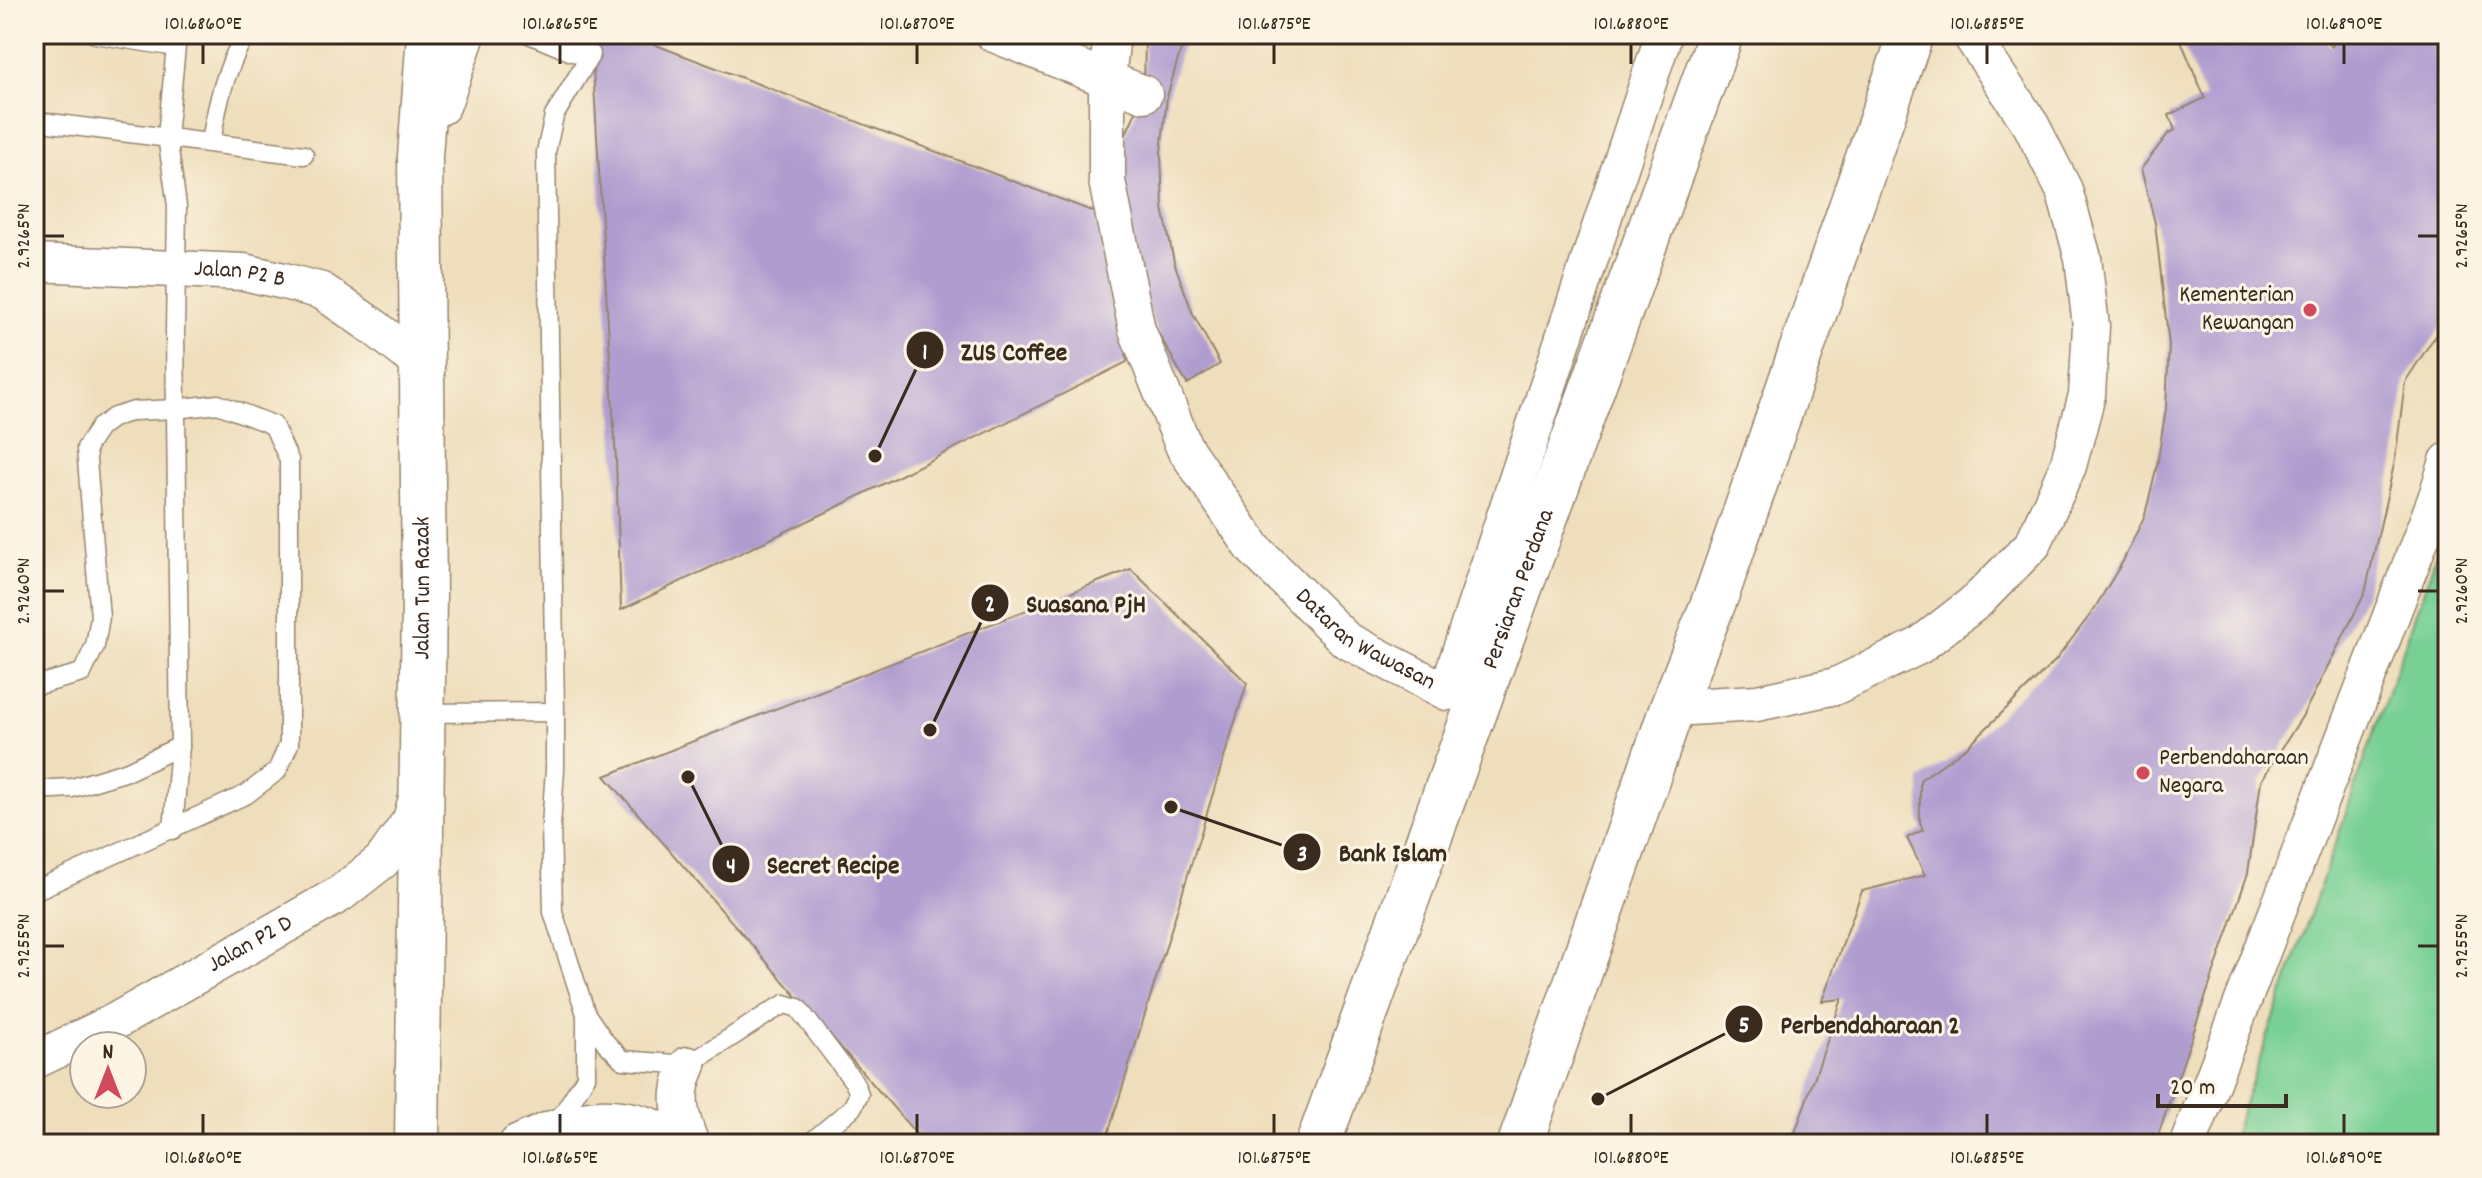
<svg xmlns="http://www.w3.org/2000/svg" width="2482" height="1178" viewBox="0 0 2482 1178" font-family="Dekko,sans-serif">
	<rect width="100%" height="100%" fill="#fcf5e5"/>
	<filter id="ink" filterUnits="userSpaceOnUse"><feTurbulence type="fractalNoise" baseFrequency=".0125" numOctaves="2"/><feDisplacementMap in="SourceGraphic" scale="16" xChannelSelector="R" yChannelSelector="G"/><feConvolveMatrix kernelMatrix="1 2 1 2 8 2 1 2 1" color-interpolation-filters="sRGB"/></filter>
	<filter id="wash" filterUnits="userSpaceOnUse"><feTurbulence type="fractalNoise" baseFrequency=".006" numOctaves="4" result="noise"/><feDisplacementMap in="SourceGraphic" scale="32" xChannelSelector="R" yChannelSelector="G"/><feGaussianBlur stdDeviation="1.8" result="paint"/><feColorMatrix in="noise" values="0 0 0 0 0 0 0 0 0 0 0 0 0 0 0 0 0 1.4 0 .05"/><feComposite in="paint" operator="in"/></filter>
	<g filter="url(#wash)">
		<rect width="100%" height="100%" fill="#efdebc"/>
		<path fill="#78d095" stroke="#5a7d5a" stroke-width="2" d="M 2448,521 L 2448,1144 L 2230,1144 Z"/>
		<g id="blocks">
			<g fill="#b09dd0">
				<path d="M 591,34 L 627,34 L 1118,221 L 1127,362 L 831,510 L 621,610 L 616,461 Z"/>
				<path d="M 1145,34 L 1191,34 L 1183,42 L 1167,97 L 1161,152 L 1163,208 L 1174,262 L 1193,314 L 1220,364 L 1187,384 L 1156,329 L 1134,271 L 1120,147 L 1144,94 Z"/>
				<path d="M 2178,34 L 2319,34 L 2332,47 L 2337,34 L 2448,34 L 2448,316 L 2405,382 L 2395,460 L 2365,593 L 2303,715 L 2261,781 L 2248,873 L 2155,1144 L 1791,1144 L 1842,999 L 1822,1001 L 1862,891 L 1925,875 L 1907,838 L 1923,830 L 1920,823 L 1920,780 L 1967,747 L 2055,661 L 2093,611 L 2123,561 L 2145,515 L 2157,465 L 2166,408 L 2169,345 L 2155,223 L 2141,169 L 2168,134 L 2175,130 L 2169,115 L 2205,98 Z"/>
				<path d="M 1131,569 L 1247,683 L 1105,1144 L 925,1144 L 605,776 Z"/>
			</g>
		</g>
	</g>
	<g filter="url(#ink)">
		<use href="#blocks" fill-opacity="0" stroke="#95846d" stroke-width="2"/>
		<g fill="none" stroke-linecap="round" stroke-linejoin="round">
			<defs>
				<g id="lane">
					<path d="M 529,34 L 572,52 L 591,54 L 554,116 L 546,152 L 555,712 L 555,770 L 551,826 L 553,912 L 586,1014 L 586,1077 L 557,1123"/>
					<path d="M 34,121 L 304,155"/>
					<path d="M 211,142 C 218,99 225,72 245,34"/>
					<path d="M 34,686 L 82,673 L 95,646 L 100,617 L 86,448 L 100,427 L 114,417 L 134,411 L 175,409 L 218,404 L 273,425 L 289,460 L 289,744 L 277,771 L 247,794 L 34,891"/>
					<path d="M 422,713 L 555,712"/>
					<path d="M 34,790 L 72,788 L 128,771 L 180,746 L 175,331 L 177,206 L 167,136 L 176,47 L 95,34"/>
					<path d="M 173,830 L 180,746"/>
					<path d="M 586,1014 L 606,1043 L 623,1060 L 688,1065 L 772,1011 L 785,1004 L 798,1008 L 854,1082 L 859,1094 L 852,1108 L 809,1144"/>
				</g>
				<g id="street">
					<path d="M 994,34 L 1144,94"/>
					<path id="s1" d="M 1112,34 L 1107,79 L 1107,181 L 1137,330 L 1184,447 L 1254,549 L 1346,640 L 1447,692 L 1664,34"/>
					<path id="s2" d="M 34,263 L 244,272 L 284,281 L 322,291 L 374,327 L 421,364"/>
					<path d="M 1672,708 L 1757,703 L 1836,686 L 1919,646 L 1977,601 L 2033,544 L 2068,466 L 2087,395 L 2091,326 L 2083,258 L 2064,190 L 2031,125 L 1970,34"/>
					<path id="s3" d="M 34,1061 L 116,1021 L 340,894 L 382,861 L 411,820 L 418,794"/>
					<path d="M 688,1065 C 674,1094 679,1115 691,1144"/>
					<path d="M 517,1144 C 587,1111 620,1107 690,1144"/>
					<path d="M 2188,1144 L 2436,499 L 2448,461"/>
				</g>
				<g id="secondary">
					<path d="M 439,103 L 463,34"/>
					<path id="s4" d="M 417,1144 L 424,595 L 420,156 L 429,34"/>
				</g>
				<g id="primary">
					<path id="s5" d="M 1318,1144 L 1721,34"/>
					<path d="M 1520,1144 L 1672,708 L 1718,591 L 1911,34"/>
				</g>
			</defs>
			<use href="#lane" stroke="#95846d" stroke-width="21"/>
			<use href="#street" stroke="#95846d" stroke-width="39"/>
			<use href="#secondary" stroke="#95846d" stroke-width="47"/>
			<use href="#primary" stroke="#95846d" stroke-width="47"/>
			<use href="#lane" stroke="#fff" stroke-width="18"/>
			<use href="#street" stroke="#fff" stroke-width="36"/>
			<use href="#secondary" stroke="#fff" stroke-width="44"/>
			<use href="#primary" stroke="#fff" stroke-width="44"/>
		</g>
	</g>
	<path fill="none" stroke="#3b2a1e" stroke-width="3" d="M 203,44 L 203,64M 560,44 L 560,64M 917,44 L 917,64M 1274,44 L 1274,64M 1631,44 L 1631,64M 1987,44 L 1987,64M 2344,44 L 2344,64M 44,236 L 64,236M 2418,236 L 2438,236M 44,591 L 64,591M 2418,591 L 2438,591M 44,946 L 64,946M 2418,946 L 2438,946M 203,1114 L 203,1134M 560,1114 L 560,1134M 917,1114 L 917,1134M 1274,1114 L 1274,1134M 1631,1114 L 1631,1134M 1987,1114 L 1987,1134M 2344,1114 L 2344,1134"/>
	<g fill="#d1495b" stroke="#fcf5e5" stroke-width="3">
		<circle cx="2310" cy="310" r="8"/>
		<circle cx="2143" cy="773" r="8"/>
	</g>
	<g text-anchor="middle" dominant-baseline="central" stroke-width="6" stroke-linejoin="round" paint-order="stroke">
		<g font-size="24" fill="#3b2a1e" stroke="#fcf5e5">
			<text stroke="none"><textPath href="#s2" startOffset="206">Jalan P2 B</textPath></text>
			<text stroke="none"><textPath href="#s4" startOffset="556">Jalan Tun Razak</textPath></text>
			<text stroke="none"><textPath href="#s5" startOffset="590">Persiaran Perdana</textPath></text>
			<text stroke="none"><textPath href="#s1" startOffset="694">Dataran Wawasan</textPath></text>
			<text stroke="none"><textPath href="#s3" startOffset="246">Jalan P2 D</textPath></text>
		</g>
		<g font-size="24" fill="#3b2a1e" stroke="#fcf5e5" text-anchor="end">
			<text x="2294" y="296">Kementerian<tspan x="2294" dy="28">Kewangan</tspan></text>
			<text x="2159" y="759" text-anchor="start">Perbendaharaan<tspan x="2159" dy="28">Negara</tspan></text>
		</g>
	</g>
	<path fill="none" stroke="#3b2a1e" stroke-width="3" d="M875 456L925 350M930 730L990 603M1171 807L1302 852M688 777L731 864M1598 1099L1744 1024"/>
	<g fill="#3b2a1e" stroke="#fcf5e5" stroke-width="3">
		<circle cx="875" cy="456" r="8"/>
		<circle cx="930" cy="730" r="8"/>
		<circle cx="1171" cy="807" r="8"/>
		<circle cx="688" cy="777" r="8"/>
		<circle cx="1598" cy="1099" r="8"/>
		<circle cx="925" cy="350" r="20"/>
		<circle cx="990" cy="603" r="20"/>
		<circle cx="1302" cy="852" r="20"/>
		<circle cx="731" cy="864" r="20"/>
		<circle cx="1744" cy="1024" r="20"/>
	</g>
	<g font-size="24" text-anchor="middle" font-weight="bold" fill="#fff">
		<text x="925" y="359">1</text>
		<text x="990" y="611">2</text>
		<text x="1302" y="861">3</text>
		<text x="731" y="873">4</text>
		<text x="1744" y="1032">5</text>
	</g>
	<g font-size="26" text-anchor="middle" font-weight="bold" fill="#3b2a1e" stroke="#fcf5e5" stroke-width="6" stroke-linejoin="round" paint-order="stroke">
		<text x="1014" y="360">ZUS Coffee</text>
		<text x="1086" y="612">Suasana PjH</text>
		<text x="1393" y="861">Bank Islam</text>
		<text x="833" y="873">Secret Recipe</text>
		<text x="1870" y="1033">Perbendaharaan 2</text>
	</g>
	<rect width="2482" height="1178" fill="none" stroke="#fcf5e5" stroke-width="88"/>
	<g transform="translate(108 1070)"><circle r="38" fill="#fcf5e5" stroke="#afa495" stroke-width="2"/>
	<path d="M0-6L14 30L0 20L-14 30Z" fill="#d1495b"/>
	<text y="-12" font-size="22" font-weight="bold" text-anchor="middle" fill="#3b2a1e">N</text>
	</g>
	<path d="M2158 1094v12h128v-12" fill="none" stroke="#3b2a1e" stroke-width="4"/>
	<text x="2170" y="1094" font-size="24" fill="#3b2a1e" stroke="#fcf5e5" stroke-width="6" paint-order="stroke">20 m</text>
	<rect x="44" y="44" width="2394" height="1090" fill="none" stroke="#3b2a1e" stroke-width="3"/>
	<g font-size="20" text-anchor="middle" fill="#3b2a1e">
		<text x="203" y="29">101.6860°E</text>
		<text x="560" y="29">101.6865°E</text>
		<text x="917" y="29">101.6870°E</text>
		<text x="1274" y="29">101.6875°E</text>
		<text x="1631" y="29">101.6880°E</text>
		<text x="1987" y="29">101.6885°E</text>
		<text x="2344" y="29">101.6890°E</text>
		<text transform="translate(22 236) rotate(-90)" y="7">2.9265°N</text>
		<text transform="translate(2460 236) rotate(-90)" y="7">2.9265°N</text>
		<text transform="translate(22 591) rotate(-90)" y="7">2.9260°N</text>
		<text transform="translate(2460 591) rotate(-90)" y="7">2.9260°N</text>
		<text transform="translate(22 946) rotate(-90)" y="7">2.9255°N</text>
		<text transform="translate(2460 946) rotate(-90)" y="7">2.9255°N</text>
		<text x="203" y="1163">101.6860°E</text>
		<text x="560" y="1163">101.6865°E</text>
		<text x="917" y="1163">101.6870°E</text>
		<text x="1274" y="1163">101.6875°E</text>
		<text x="1631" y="1163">101.6880°E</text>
		<text x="1987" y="1163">101.6885°E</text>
		<text x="2344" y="1163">101.6890°E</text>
	</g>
</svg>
